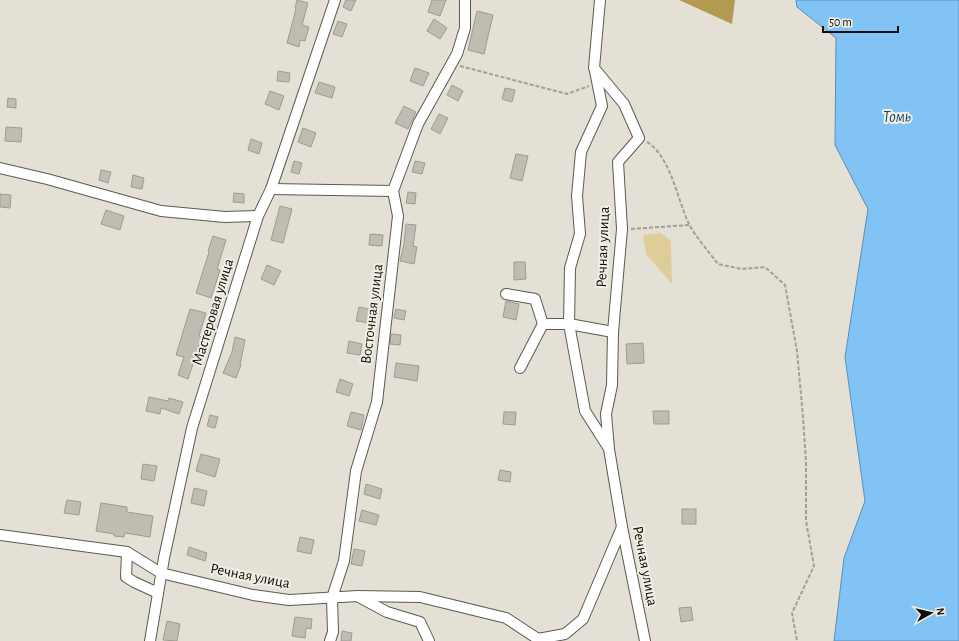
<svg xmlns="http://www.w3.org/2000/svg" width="959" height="641" viewBox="0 0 959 641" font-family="'Alegreya Sans',sans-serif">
	<rect width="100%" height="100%" fill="#e4e0d6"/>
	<path fill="#dfcd99" d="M 661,233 L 671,241 L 672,284 L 646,254 L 643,235 Z"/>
	<path fill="#b29a50" d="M 679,0 L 735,0 L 732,24 Z"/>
	<path fill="#81c3f5" stroke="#5f8dae" d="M 796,0 L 959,0 L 959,641 L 834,641 L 844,558 L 865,501 L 845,357 L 868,209 L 835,145 L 836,38 L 797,7 Z"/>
	<g fill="#bfbcb2" stroke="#9f9b92">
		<path d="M 297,0 L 308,3 L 302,25 L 309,27 L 305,41 L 300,40 L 299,47 L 287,43 L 296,9 L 295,8 Z"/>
		<path d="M 346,0 L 356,0 L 351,11 L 343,7 Z"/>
		<path d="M 432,0 L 446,0 L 440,16 L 428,12 Z"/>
		<path d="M 477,11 L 493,15 L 484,54 L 468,50 Z"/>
		<path d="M 434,19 L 447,28 L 440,39 L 427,31 Z"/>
		<path d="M 338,21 L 347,24 L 342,37 L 333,34 Z"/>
		<path d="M 415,68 L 429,73 L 423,86 L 410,81 Z"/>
		<path d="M 278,71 L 290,73 L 289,82 L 277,81 Z"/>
		<path d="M 319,82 L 335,87 L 332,98 L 315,93 Z"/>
		<path d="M 452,85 L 463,91 L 458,101 L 447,95 Z"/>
		<path d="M 505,88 L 515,90 L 512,102 L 502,99 Z"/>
		<path d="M 270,91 L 284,96 L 279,110 L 265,104 Z"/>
		<path d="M 8,98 L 16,99 L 16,108 L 7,107 Z"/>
		<path d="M 404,106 L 416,112 L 408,129 L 395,123 Z"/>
		<path d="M 439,114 L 448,118 L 440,134 L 431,129 Z"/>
		<path d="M 6,127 L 22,128 L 21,142 L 5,141 Z"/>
		<path d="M 303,128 L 316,133 L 311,147 L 298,142 Z"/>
		<path d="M 251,139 L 262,143 L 259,154 L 248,150 Z"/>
		<path d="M 516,154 L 528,156 L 522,181 L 510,178 Z"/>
		<path d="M 294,161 L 302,163 L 299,174 L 291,172 Z"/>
		<path d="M 415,161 L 425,163 L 422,174 L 412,172 Z"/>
		<path d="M 101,170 L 111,172 L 108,183 L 99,180 Z"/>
		<path d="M 133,175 L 144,178 L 142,189 L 131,187 Z"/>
		<path d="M 408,192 L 416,193 L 415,204 L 406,203 Z"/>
		<path d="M 234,193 L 244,194 L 244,203 L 233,202 Z"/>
		<path d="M 0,194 L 11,195 L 10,208 L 0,207 Z"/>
		<path d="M 280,206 L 292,209 L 283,243 L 271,240 Z"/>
		<path d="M 106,210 L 124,216 L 120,230 L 101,224 Z"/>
		<path d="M 406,224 L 416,225 L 413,246 L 417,247 L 414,264 L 400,261 L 404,244 Z"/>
		<path d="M 370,234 L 383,235 L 382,246 L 369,245 Z"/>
		<path d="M 213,236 L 226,240 L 217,269 L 220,270 L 211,298 L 196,293 L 209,252 L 208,251 Z"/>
		<path d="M 514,262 L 525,262 L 526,279 L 514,280 Z"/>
		<path d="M 267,265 L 281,271 L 274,285 L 261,279 Z"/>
		<path d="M 506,301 L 519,304 L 516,320 L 503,317 Z"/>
		<path d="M 359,307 L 373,310 L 370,323 L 356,321 Z"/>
		<path d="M 190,309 L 206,313 L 199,336 L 202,337 L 188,379 L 178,375 L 184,357 L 176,355 Z"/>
		<path d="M 396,309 L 406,311 L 404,320 L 394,318 Z"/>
		<path d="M 391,334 L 401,335 L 400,345 L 390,344 Z"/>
		<path d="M 235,337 L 245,340 L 240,365 L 241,365 L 236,378 L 223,373 L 232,352 Z"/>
		<path d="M 349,341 L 362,344 L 360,355 L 347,353 Z"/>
		<path d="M 643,343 L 644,363 L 627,364 L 626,344 Z"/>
		<path d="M 396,363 L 419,366 L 417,381 L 394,377 Z"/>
		<path d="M 340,379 L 353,384 L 349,396 L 336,392 Z"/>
		<path d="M 149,397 L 168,401 L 169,398 L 183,402 L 179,414 L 161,408 L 160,414 L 146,411 Z"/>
		<path d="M 653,411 L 669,411 L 669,424 L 654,424 Z"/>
		<path d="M 351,412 L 364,415 L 361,430 L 347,426 Z"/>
		<path d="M 504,412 L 516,412 L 515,425 L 503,424 Z"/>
		<path d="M 210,415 L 218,417 L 215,428 L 207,426 Z"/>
		<path d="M 201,454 L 220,459 L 215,477 L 196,471 Z"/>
		<path d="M 143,464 L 157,466 L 154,481 L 141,479 Z"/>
		<path d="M 500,470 L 511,472 L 510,482 L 498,480 Z"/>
		<path d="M 366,484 L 382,489 L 380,499 L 364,494 Z"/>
		<path d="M 194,488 L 207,491 L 204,506 L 191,503 Z"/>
		<path d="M 67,500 L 81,502 L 79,515 L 64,513 Z"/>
		<path d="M 101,503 L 127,507 L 127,512 L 153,516 L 150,537 L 125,533 L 124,537 L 114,536 L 114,534 L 96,531 Z"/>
		<rect x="682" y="509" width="14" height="15"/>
		<path d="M 362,510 L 379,515 L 376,525 L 359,521 Z"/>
		<path d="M 300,537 L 314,540 L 311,554 L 297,551 Z"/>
		<path d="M 189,547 L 207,553 L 205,561 L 187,555 Z"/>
		<path d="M 354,549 L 365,551 L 362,566 L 351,564 Z"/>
		<path d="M 691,607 L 693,620 L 681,622 L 679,608 Z"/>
		<path d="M 295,617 L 312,619 L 311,629 L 306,628 L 305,638 L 292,636 Z"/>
		<path d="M 167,621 L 180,624 L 177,641 L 163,640 Z"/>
		<path d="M 342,631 L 352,633 L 351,641 L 341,641 Z"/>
	</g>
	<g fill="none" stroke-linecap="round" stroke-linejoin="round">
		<defs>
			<g id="minor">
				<path d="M 600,0 L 594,68 L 624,104 L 639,138 L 618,162 L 622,229 L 613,332 L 612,385 L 606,414 L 609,449 L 622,527 L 645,641"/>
				<path d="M 595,71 L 602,106 L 581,152 L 577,196 L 580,234 L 570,268 L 569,324 L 585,411 L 608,447"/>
				<path d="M 0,168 L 47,179 L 161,211 L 225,217 L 258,216"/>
				<path d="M 271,189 L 393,191"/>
				<path d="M 506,294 L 535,299 L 543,324 L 569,324 L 613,332"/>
				<path d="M 520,368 L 543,324"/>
				<path d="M 0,535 L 127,552 L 161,573 L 253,595 L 289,600 L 358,596 L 420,597 L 506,618 L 541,641"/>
				<path d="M 127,552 L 126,577 L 134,582 L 158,593"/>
				<path d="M 359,597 L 387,612 L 420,622 L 429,641"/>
				<path d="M 538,639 L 565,634 L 583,619 L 622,527"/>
				<path d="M 150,641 L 164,558 L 192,428 L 258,216 L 271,189 L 335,0"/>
				<path d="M 330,641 L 333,632 L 332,598 L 344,561 L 356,471 L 377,402 L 398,216 L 393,191 L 418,124 L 457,54 L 465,28 L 465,0"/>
			</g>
		</defs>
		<use href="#minor" stroke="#5c5951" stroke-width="12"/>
		<g stroke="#a29f97" stroke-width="2" stroke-dasharray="4 2" stroke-linecap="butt">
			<path d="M 460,66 L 567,94 L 589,86"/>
			<path d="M 647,142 C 671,157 677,199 689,224 C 695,236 709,252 718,264 L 742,269 L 765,267 L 785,285 L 797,351 L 803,417 L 806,462 L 806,521 L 814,566 L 792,613 L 797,641"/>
			<path d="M 631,229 L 689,225"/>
		</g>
		<use href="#minor" stroke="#fff" stroke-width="10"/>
	</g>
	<g text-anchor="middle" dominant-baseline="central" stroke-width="4" stroke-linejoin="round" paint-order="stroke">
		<g font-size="15" fill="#0f0e0a" stroke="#f1eee4">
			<text transform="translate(603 247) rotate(-88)">Речная улица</text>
			<text transform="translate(213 312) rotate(-73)">Мастеровая улица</text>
			<text transform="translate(372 314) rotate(-83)">Восточная улица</text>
			<text transform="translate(645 566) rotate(79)">Речная улица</text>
			<text transform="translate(250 576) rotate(11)">Речная улица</text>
		</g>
		<g font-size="16" font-style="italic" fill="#144667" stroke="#f1eee4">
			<text x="897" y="117">Томь</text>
		</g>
	</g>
	<g transform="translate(931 613) rotate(82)" stroke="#f1eee4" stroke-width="3" paint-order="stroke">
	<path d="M0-3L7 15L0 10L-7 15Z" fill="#0f0e0a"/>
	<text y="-6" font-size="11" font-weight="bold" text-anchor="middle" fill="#0f0e0a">N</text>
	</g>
	<path d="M823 26v6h75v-6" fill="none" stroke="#0f0e0a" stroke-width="2"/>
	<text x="829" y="26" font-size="12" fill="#0f0e0a" stroke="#f1eee4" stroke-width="3" paint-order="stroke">50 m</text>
</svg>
